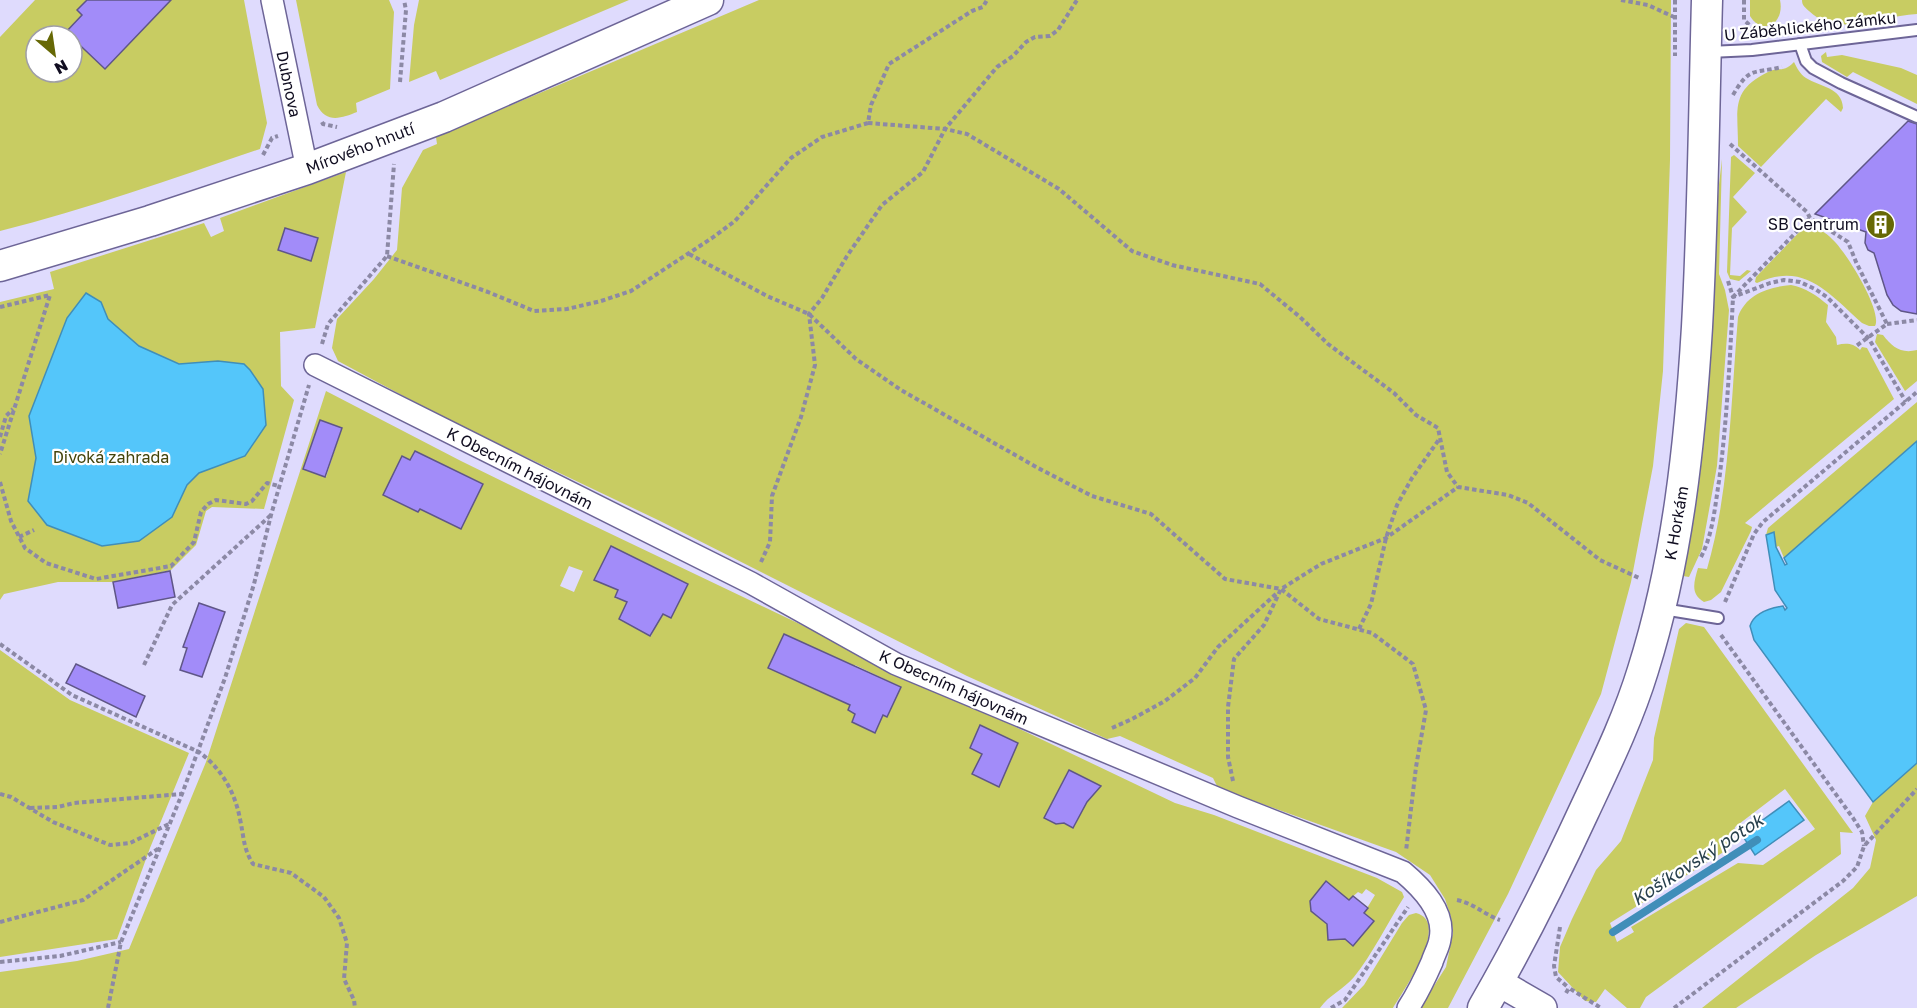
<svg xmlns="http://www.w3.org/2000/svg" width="1917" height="1008" viewBox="0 0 1917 1008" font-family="'Golos Text',sans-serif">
	<rect width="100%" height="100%" fill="#dfdbfd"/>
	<g fill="#c8cc62" fill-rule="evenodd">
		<path d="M 35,0 L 105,0 L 87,19 L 76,21 L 67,32 L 71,36 L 36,36 L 36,72 L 72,72 L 72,37 L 105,69 L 171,0 L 244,0 L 267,123 L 260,149 C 174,178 88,209 0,231 L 0,37 Z"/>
		<path d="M 296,0 L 389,0 L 394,12 L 390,89 L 356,103 L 357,112 C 342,118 326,124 317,105 Z"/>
		<path d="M 419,0 L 629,0 L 440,80 L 436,71 L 409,82 L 414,25 Z"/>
		<path d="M 759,0 L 1671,0 L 1670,160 L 1663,371 L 1653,466 L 1631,582 L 1601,694 L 1508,894 L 1448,1008 L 1420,1008 L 1446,967 L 1453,933 L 1451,917 L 1445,899 L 1430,875 L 1396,852 L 1218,788 L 1213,778 L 1120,736 L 1107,739 L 967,676 L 658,520 L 450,421 L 338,361 L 332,348 L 337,319 L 374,279 L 397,250 L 402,188 L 423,150 L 437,144 L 436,137 Z"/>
		<path d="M 1750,0 L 1780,0 C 1785,23 1763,37 1750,16 Z"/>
		<path d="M 1802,0 L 1917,0 L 1917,14 C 1883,15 1838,39 1809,11 C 1805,7 1802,6 1802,0 Z"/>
		<path d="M 1826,52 L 1827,57 L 1842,55 L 1901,68 L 1917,75 L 1917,104 L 1853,72 L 1847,77 L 1822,62 L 1821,56 Z"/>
		<path d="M 1794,62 C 1797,68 1800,74 1806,78 C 1820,87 1842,87 1843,108 L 1841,112 L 1826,99 L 1761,167 L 1738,146 C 1738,109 1730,91 1768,72 C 1778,67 1784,73 1794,62 Z"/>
		<path d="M 1734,155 L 1755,173 L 1733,197 L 1747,212 L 1732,228 L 1730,275 L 1740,276 L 1747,270 L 1751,271 L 1739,281 L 1730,279 L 1727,272 L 1731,157 Z"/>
		<path d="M 1722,159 L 1719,274 L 1725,290 L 1729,310 L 1717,466 L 1702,549 L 1689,577 L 1683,576 C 1700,495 1708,414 1712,332 C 1715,274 1714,217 1722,159 Z"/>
		<path d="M 346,172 L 315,328 L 280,332 L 281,386 L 294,400 L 264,509 L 212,507 L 206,511 L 196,545 L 171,570 L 113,582 L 58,582 L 4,594 L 0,600 L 0,302 L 54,289 L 50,272 L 204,223 L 211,237 L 224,231 L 220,218 ZM 285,228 L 318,238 L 310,261 L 278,250 Z"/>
		<path d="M 1808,223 C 1816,228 1826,232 1832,239 C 1845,250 1883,311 1875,326 L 1869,326 L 1862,323 C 1829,294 1805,261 1757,283 L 1755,282 L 1756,277 Z"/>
		<path d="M 1791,285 C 1806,288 1816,295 1828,305 L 1826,322 L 1836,337 L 1837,345 C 1846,343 1853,343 1860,350 L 1862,347 L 1867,348 L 1894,399 L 1745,523 L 1752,527 L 1751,531 L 1721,592 L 1711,600 L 1704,602 C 1690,594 1694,582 1698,568 L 1707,569 C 1730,490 1731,399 1738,317 C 1746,294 1769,287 1791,285 Z"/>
		<path d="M 1877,334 L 1883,335 C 1892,347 1901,354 1917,350 L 1917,381 L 1905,391 L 1875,342 Z"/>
		<path d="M 326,391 L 461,461 L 586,522 L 1175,803 L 1214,815 L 1377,878 L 1402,892 L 1404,897 C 1388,922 1372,955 1354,977 C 1344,989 1329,995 1320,1008 L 0,1008 L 0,972 L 77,961 L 129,949 L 206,762 ZM 320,420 L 342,428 L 326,477 L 304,469 ZM 415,451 L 483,484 L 461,528 L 420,509 L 418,512 L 383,495 L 403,456 L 410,460 ZM 611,546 L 688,584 L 671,618 L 630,597 L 627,602 L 615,598 L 618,590 L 602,583 ZM 569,566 L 583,571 L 574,592 L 560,586 ZM 624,609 L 656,625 L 651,636 L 619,618 ZM 855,665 L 901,687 L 887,717 L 883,715 L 875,733 L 852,722 L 855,714 L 848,710 L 853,700 L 841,694 ZM 769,668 L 831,669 L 820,692 ZM 980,726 L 1018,743 L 999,787 L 973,774 L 982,754 L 970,748 ZM 1069,770 L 1077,774 L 1079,779 L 1083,781 L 1089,780 L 1101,786 L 1087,802 L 1073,827 L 1047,817 L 1046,814 L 1058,793 L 1060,787 L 1062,786 L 1061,784 ZM 1326,882 L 1349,900 L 1358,892 L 1362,894 L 1366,889 L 1375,895 L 1364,913 L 1374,921 L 1353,946 L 1342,937 L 1329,936 L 1327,931 L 1329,926 L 1311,911 L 1310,901 Z"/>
		<path d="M 1917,402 L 1917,441 L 1784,558 L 1779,546 L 1776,547 L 1774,532 L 1766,535 L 1768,528 Z"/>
		<path d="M 1686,623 L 1704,627 L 1853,833 L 1840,832 L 1841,854 L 1646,997 L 1640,1008 L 1627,1008 L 1605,989 L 1596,1002 L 1585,1001 L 1558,972 L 1560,947 L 1572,919 L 1596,870 L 1621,841 L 1653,760 L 1654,738 L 1679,629 ZM 1785,789 L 1815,829 L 1763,865 L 1738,863 L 1631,927 L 1634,932 L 1617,942 L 1610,923 L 1730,848 L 1735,827 Z"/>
		<path d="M 0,650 L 70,700 L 189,753 L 150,848 L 117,939 L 0,957 Z"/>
		<path d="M 1917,763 L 1917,896 L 1816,955 L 1736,1008 L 1702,1008 L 1853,888 L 1870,868 L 1876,840 L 1865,816 L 1873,802 Z"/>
		<path d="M 1416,913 C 1452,922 1402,993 1393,1008 L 1342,1008 L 1364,985 L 1402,923 L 1409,915 Z"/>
	</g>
	<g fill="#54c6fa" stroke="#408eb9" stroke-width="1.5">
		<path d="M 86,293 L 101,302 L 108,319 L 139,346 L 179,364 L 218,361 L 244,364 L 250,370 L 263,389 L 266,425 L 245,456 L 199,473 L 187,485 L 172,517 L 139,541 L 102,546 L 47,525 L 28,501 L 36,458 L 29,416 L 67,318 Z"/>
		<path d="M 1917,441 L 1917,763 L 1873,802 L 1754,640 L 1750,626 C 1754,613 1770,608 1783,606 L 1785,610 L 1787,608 L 1775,590 L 1766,535 L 1774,532 L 1776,547 L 1785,565 L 1787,564 L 1784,558 Z"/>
		<path d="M 1789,801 L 1804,820 L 1755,855 L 1742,835 Z"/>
	</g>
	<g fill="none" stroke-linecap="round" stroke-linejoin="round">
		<path stroke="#408eb9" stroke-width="8" d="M 1613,932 L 1757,840"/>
	</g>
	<g fill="#a28cf9" stroke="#5f5687" stroke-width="1.5">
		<path d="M 87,0 L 171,0 L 105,69 L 66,32 L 82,15 L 77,10 Z"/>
		<path d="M 1908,121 L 1917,124 L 1917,314 L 1901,311 L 1893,305 L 1887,295 L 1874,253 L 1868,250 L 1865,243 L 1866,232 L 1815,214 Z"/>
		<path d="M 285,228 L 318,238 L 311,261 L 278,250 Z"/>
		<path d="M 320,420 L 342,428 L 325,477 L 303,469 Z"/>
		<path d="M 415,451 L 483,484 L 461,529 L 420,509 L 418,512 L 383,495 L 402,456 L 410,460 Z"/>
		<path d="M 611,546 L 688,584 L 671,618 L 663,614 L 650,636 L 619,619 L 627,602 L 615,597 L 618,590 L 594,580 Z"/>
		<path d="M 170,571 L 175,597 L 118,608 L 113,582 Z"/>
		<path d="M 199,603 L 225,612 L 202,677 L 180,670 L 187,648 L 183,647 Z"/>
		<path d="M 784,634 L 901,687 L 887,717 L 883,715 L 875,733 L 852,722 L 855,714 L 848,710 L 850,705 L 768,668 Z"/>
		<path d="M 76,664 L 145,696 L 136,717 L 66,683 Z"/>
		<path d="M 980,725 L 1018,743 L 999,787 L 972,774 L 982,754 L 970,748 Z"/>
		<path d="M 1069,770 L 1101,786 L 1087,802 L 1073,828 L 1064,823 L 1056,824 L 1044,818 Z"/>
		<path d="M 1326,881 L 1349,900 L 1353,896 L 1368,908 L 1364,913 L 1374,921 L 1353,946 L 1345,939 L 1328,940 L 1327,924 L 1311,911 L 1310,901 Z"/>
	</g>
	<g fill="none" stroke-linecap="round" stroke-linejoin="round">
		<defs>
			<g id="service">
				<path d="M 1800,44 L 1806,61 L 1813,68 L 1841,83 L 1917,117"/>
				<path d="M 1709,52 L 1752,50 L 1917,30"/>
				<path d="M 1663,609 L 1718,618"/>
			</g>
			<g id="minor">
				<path d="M 272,0 L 307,169"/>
				<path d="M 315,365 L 751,583 L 896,664 L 1238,807 L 1403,872 C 1422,888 1446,912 1440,939 C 1439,947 1434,955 1432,962 C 1425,978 1418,993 1408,1008"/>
			</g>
			<path id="tertiary" d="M 1498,982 L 1543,1008"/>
			<g id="secondary">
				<path d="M 0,266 L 150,221 L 307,169 L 444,117 L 708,0"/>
				<path d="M 1483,1008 C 1520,944 1553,878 1584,811 C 1606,764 1628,719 1643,670 C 1678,559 1690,442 1697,327 C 1703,218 1704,109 1707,0"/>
			</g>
		</defs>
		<use href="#service" stroke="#6d6597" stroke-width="14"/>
		<use href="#minor" stroke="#6d6597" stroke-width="24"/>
		<use href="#tertiary" stroke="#6d6597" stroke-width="30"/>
		<use href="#secondary" stroke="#6d6597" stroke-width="33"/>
		<g stroke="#8c89a5" stroke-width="4" stroke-dasharray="4.5 3" stroke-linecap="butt">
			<path d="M 1621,0 L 1648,5 L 1674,17"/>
			<path d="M 1675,0 L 1675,56"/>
			<path d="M 1744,0 L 1744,20 L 1753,28 L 1752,34"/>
			<path d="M 400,82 L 406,10 L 404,0"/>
			<path d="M 1733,95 C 1750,66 1753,74 1782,67"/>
			<path d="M 322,122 L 323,124 L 337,127"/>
			<path d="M 868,123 L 945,129 L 967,134 L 1059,189 L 1132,251 L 1172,265 L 1260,284 L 1300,317 L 1328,344 L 1394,393 L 1416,415 L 1438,428 L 1447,472 L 1458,487 L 1508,495 L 1528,503 L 1600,560 L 1639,578"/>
			<path d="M 1730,144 L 1807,212 L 1810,218 L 1848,242 L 1856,262 L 1887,324 L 1856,346"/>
			<path d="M 263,155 L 272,138 L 278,136"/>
			<path d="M 689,254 L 767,296 L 809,314 L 856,359 L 901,390 L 1038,468 L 1092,496 L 1151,514 L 1225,579 L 1281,589 L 1319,619 L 1372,633 L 1413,664 L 1426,710 L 1416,767 L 1406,851"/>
			<path d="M 387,256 L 488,292 L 534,311 L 567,309 L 601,301 L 631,291 L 712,238 L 735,221 L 791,158 L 822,137 L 868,123 L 871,105 L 889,64 L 972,11 L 983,7 L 987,0"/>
			<path d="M 1728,281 L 1733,297 L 1770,283 L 1784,280 L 1800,282 L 1815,289 L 1827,297 L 1869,339 L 1906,402"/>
			<path d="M 0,307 L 50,295 L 0,454"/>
			<path d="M 1887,324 L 1917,320"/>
			<path d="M 322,344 L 328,324 L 387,256 L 394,164"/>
			<path d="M 0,437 L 6,416 L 13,409"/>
			<path d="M 0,482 L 11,521 L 25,548 L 46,563 L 96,579 L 171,566 L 194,542 L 201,512 L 208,504 L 216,500 L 246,504 L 252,501 L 267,483 L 279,486"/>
			<path d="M 19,537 L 34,530"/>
			<path d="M 1701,557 C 1713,534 1715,506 1719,481 C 1727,420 1730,358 1733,297 L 1810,218"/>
			<path d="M 761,562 L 770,542 L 772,496 L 801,417 L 815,365 L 809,314 L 822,298 L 847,256 L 882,205 L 923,172 L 945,129 L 997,67 L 1013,56 L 1026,42 L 1035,37 L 1050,36 L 1058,30 L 1077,0"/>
			<path d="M 1725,602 L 1754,534 L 1763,522 L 1917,392"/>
			<path d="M 1359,629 L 1371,604 L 1386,538 L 1397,505 L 1412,478 L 1440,438"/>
			<path d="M 1721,635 L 1853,818 L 1862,832 L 1864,846"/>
			<path d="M 0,644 L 72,695 L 199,752 C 221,768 235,792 240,819 C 244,837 243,848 253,864 L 291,873 L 324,897 L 339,918 L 347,943 L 344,979 L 354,1000 L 355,1008"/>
			<path d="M 144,665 L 172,605 L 271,515"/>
			<path d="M 1112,728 L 1132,719 L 1165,701 L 1195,678 L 1218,647 L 1278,592"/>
			<path d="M 1233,781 L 1228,757 L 1228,707 L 1234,659 L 1264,625 L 1281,589 L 1321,564 L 1386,538 L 1458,487"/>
			<path d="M 0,794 L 11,797 L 53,822 L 110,845 L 130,843 L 169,824"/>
			<path d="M 30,808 L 58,807 L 74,803 L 182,794"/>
			<path d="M 1457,900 C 1473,903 1485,915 1500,920"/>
			<path d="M 0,922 L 83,900 L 159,848"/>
			<path d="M 1560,927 L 1554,966 L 1556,977 L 1569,988"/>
			<path d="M 0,962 L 60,956 L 121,942"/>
			<path d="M 1566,993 L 1569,988 L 1601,1008"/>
			<path d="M 108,1008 L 121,942 L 182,794 L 225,678 L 254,584 L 271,515 L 309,385"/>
			<path d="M 1331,1008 L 1345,1000 L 1408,907"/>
			<path d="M 1674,1008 L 1843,881 L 1857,867 L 1864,846 L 1917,789"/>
		</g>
		<use href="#service" stroke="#fff" stroke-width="10"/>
		<use href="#minor" stroke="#fff" stroke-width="21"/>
		<use href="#tertiary" stroke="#fff" stroke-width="27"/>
		<use href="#secondary" stroke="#fff" stroke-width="30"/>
	</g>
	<defs>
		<symbol id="building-disc" viewBox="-11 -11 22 22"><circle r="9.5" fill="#666805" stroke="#fff"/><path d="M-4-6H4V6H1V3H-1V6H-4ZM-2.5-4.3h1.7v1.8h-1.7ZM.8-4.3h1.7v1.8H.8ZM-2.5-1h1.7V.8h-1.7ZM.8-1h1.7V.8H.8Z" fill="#fff"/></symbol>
	</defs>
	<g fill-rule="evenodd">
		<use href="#building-disc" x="1864" y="208" width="33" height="33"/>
	</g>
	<g text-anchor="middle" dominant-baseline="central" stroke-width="4.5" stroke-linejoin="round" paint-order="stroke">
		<g font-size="16" fill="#100d20" stroke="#fff">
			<text transform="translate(1810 26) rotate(-6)">U Záběhlického zámku</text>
			<text transform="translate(289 84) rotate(78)">Dubnova</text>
			<text transform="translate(360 148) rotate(-21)">Mírového hnutí</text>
			<text transform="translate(520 468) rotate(27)">K Obecním hájovnám</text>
			<text transform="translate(1676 523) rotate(-80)">K Horkám</text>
			<text transform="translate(954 687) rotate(24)">K Obecním hájovnám</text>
		</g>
		<g font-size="16" fill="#100d20" stroke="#fff" text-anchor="end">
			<text x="1859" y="224">SB Centrum</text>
		</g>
		<g font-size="16" fill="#43440b" stroke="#fff">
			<text x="111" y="457">Divoká zahrada</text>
		</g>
		<g font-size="18" font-style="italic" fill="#273f4c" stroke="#fff">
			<text transform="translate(1697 859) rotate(-33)">Košíkovský potok</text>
		</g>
	</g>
	<g transform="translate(54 54) rotate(151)"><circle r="28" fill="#ffffff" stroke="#9f9ea6" stroke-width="1.5"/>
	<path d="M0-4.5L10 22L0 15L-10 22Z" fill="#666805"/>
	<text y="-9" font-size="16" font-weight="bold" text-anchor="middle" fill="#100d20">N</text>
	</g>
</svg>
